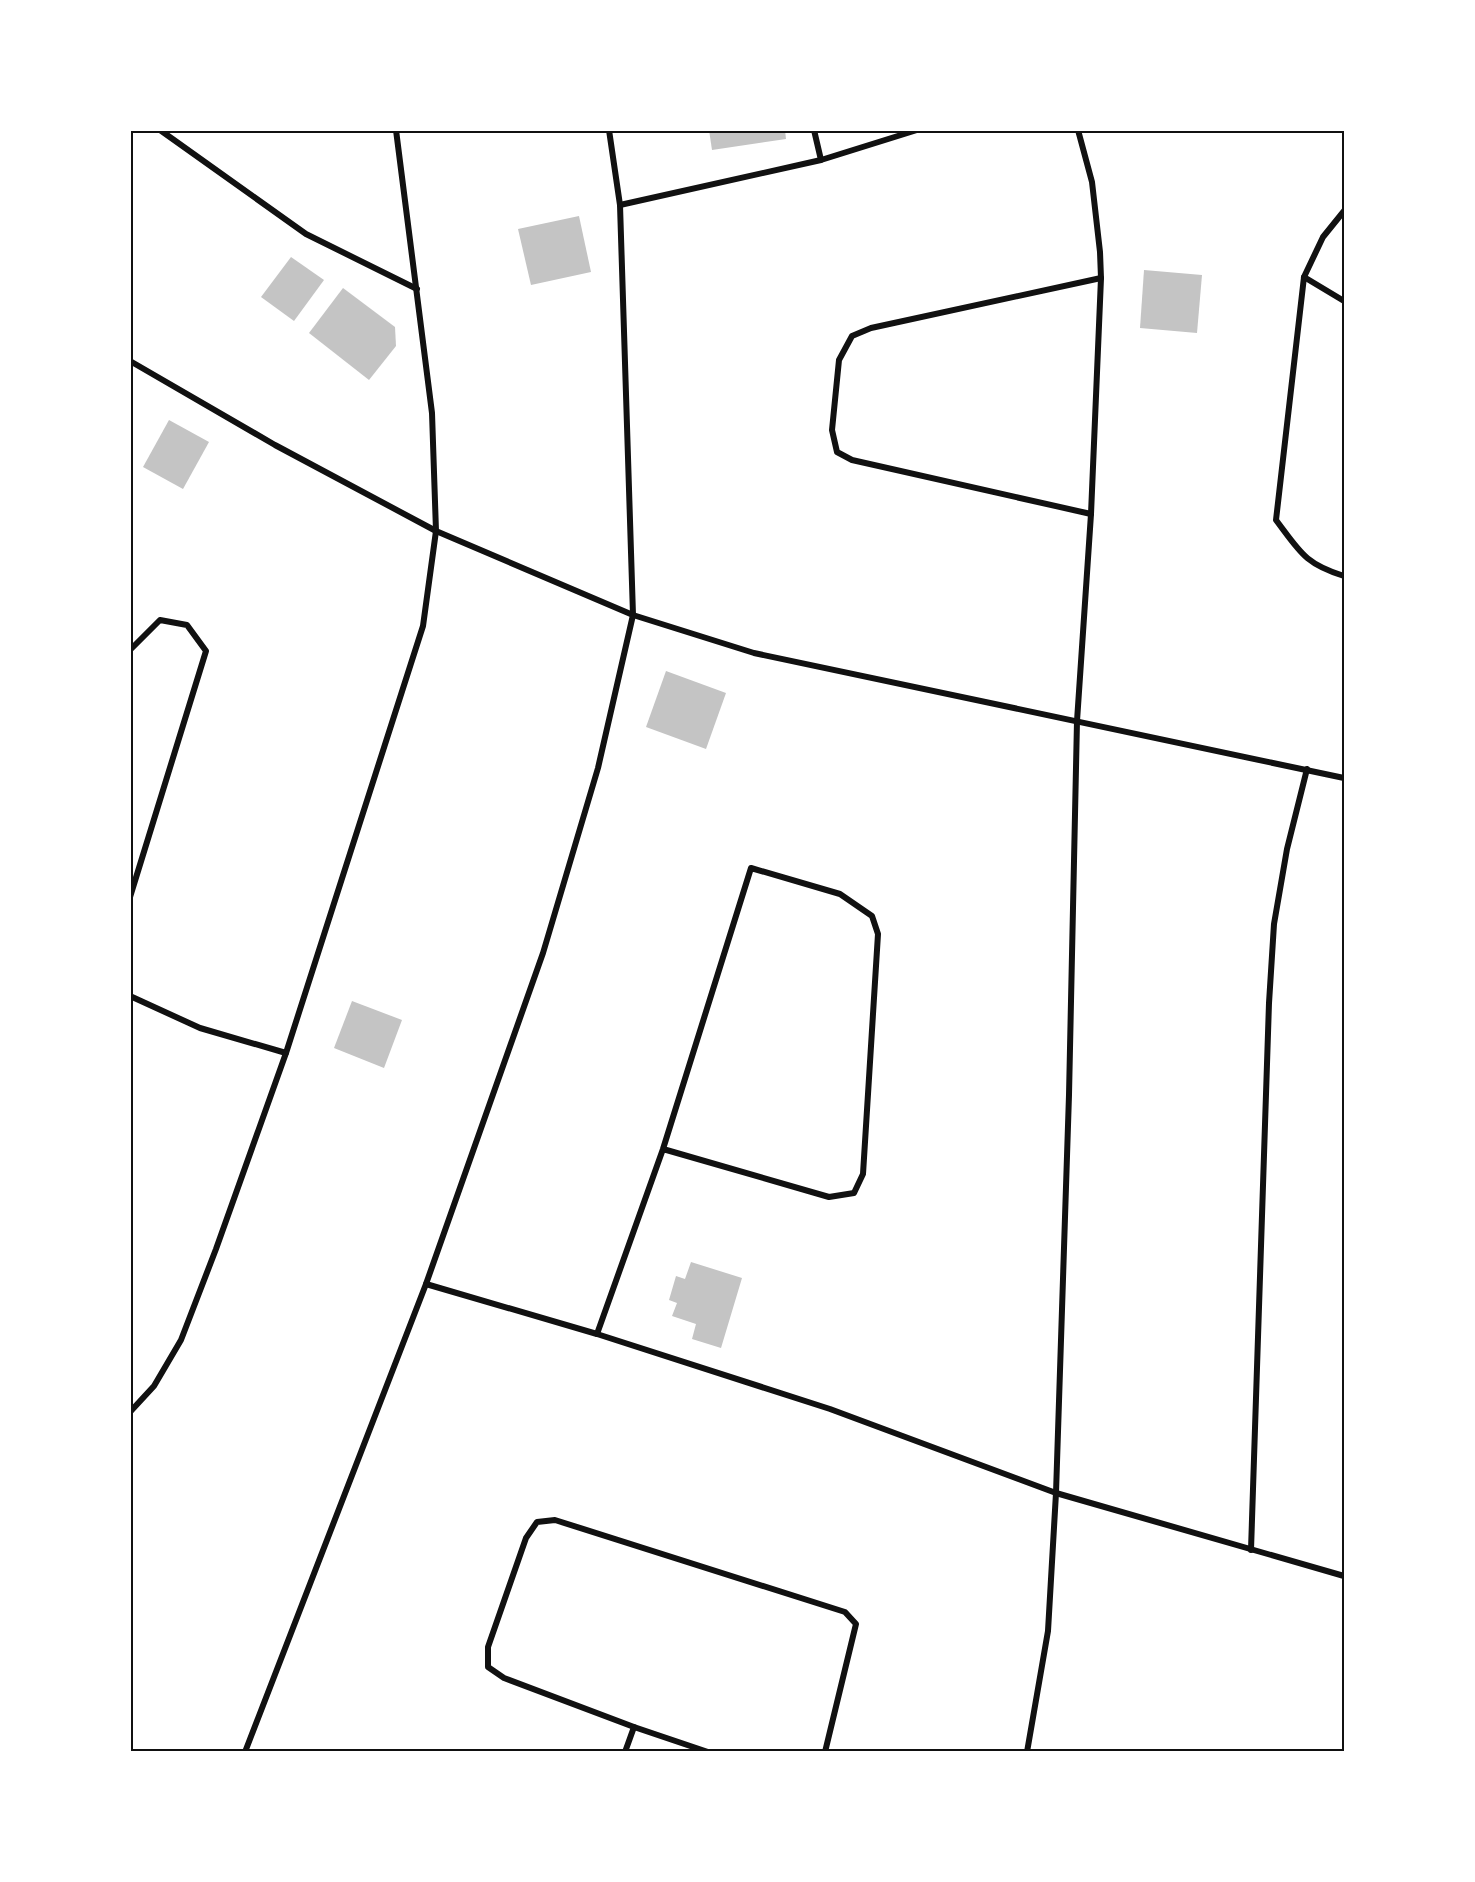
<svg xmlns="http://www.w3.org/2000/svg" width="1475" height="1882" viewBox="0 0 1475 1882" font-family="Raleway,sans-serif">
	<rect width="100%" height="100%" fill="#fff"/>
	<g fill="#c4c4c4">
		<path d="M 709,130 L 785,130 L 786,139 L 712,150 Z"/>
		<path d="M 579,216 L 591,272 L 531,285 L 518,229 Z"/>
		<path d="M 291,257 L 324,280 L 294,321 L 261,297 Z"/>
		<path d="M 1144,270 L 1202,275 L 1197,333 L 1140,328 Z"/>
		<path d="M 343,288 L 395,327 L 396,346 L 369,380 L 309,333 Z"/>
		<path d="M 169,420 L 209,442 L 183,489 L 143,467 Z"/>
		<path d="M 666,671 L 726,693 L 706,749 L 646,727 Z"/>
		<path d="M 352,1001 L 402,1020 L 384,1068 L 334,1048 Z"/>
		<path d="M 691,1262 L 742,1278 L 721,1348 L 692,1339 L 696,1324 L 672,1316 L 677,1303 L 669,1300 L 676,1276 L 685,1279 Z"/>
	</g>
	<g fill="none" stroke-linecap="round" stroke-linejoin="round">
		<g stroke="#111" stroke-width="6">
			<path d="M 160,130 L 306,234 L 417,289"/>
			<path d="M 814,130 L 821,160"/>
			<path d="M 620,205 L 821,160 L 917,130"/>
			<path d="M 1344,211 L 1323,237 L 1304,277 L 1276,520 C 1300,552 1305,564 1344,576"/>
			<path d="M 1304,277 L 1344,301"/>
			<path d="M 130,361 L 275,445 L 436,531 L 633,615 L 754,653 L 1344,778"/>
			<path d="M 1091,514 L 852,460 L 837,452 L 832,430 L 839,360 L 852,336 L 871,328 L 1101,278"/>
			<path d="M 130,650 L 160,620 L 187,625 L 206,651 L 130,897"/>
			<path d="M 130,996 L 200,1028 L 286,1053"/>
			<path d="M 426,1284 L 597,1334 L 830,1409 L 1056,1493 L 1344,1576"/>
			<path d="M 597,1334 L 663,1149 L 751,868 L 840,894 L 872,916 L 878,934 L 863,1174 L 854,1193 L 829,1197 L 663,1149"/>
			<path d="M 130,1412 L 154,1386 L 181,1340 L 216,1249 L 286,1053 L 423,626 L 436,531 L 432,413 L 396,130"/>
			<path d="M 1251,1550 L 1269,1003 L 1274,924 L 1287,849 L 1307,769"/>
			<path d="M 130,1751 L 132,1752"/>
			<path d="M 245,1752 L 426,1284 L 543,953 L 598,768 L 633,615 L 620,205 L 609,130"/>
			<path d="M 625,1752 L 634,1727"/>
			<path d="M 708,1752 L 634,1727 L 504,1678 L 488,1667 L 488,1647 L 526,1538 L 537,1522 L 555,1520 L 845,1612 L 856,1624 L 825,1752"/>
			<path d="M 1027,1752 L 1048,1631 L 1056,1493 L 1069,1095 L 1077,721 L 1091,514 L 1101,278 L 1100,252 L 1092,182 L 1078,130"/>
		</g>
	</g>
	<rect width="1475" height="1882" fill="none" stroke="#ffffff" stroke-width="264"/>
	<rect x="132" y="132" width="1211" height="1618" fill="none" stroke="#111" stroke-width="2"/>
</svg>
